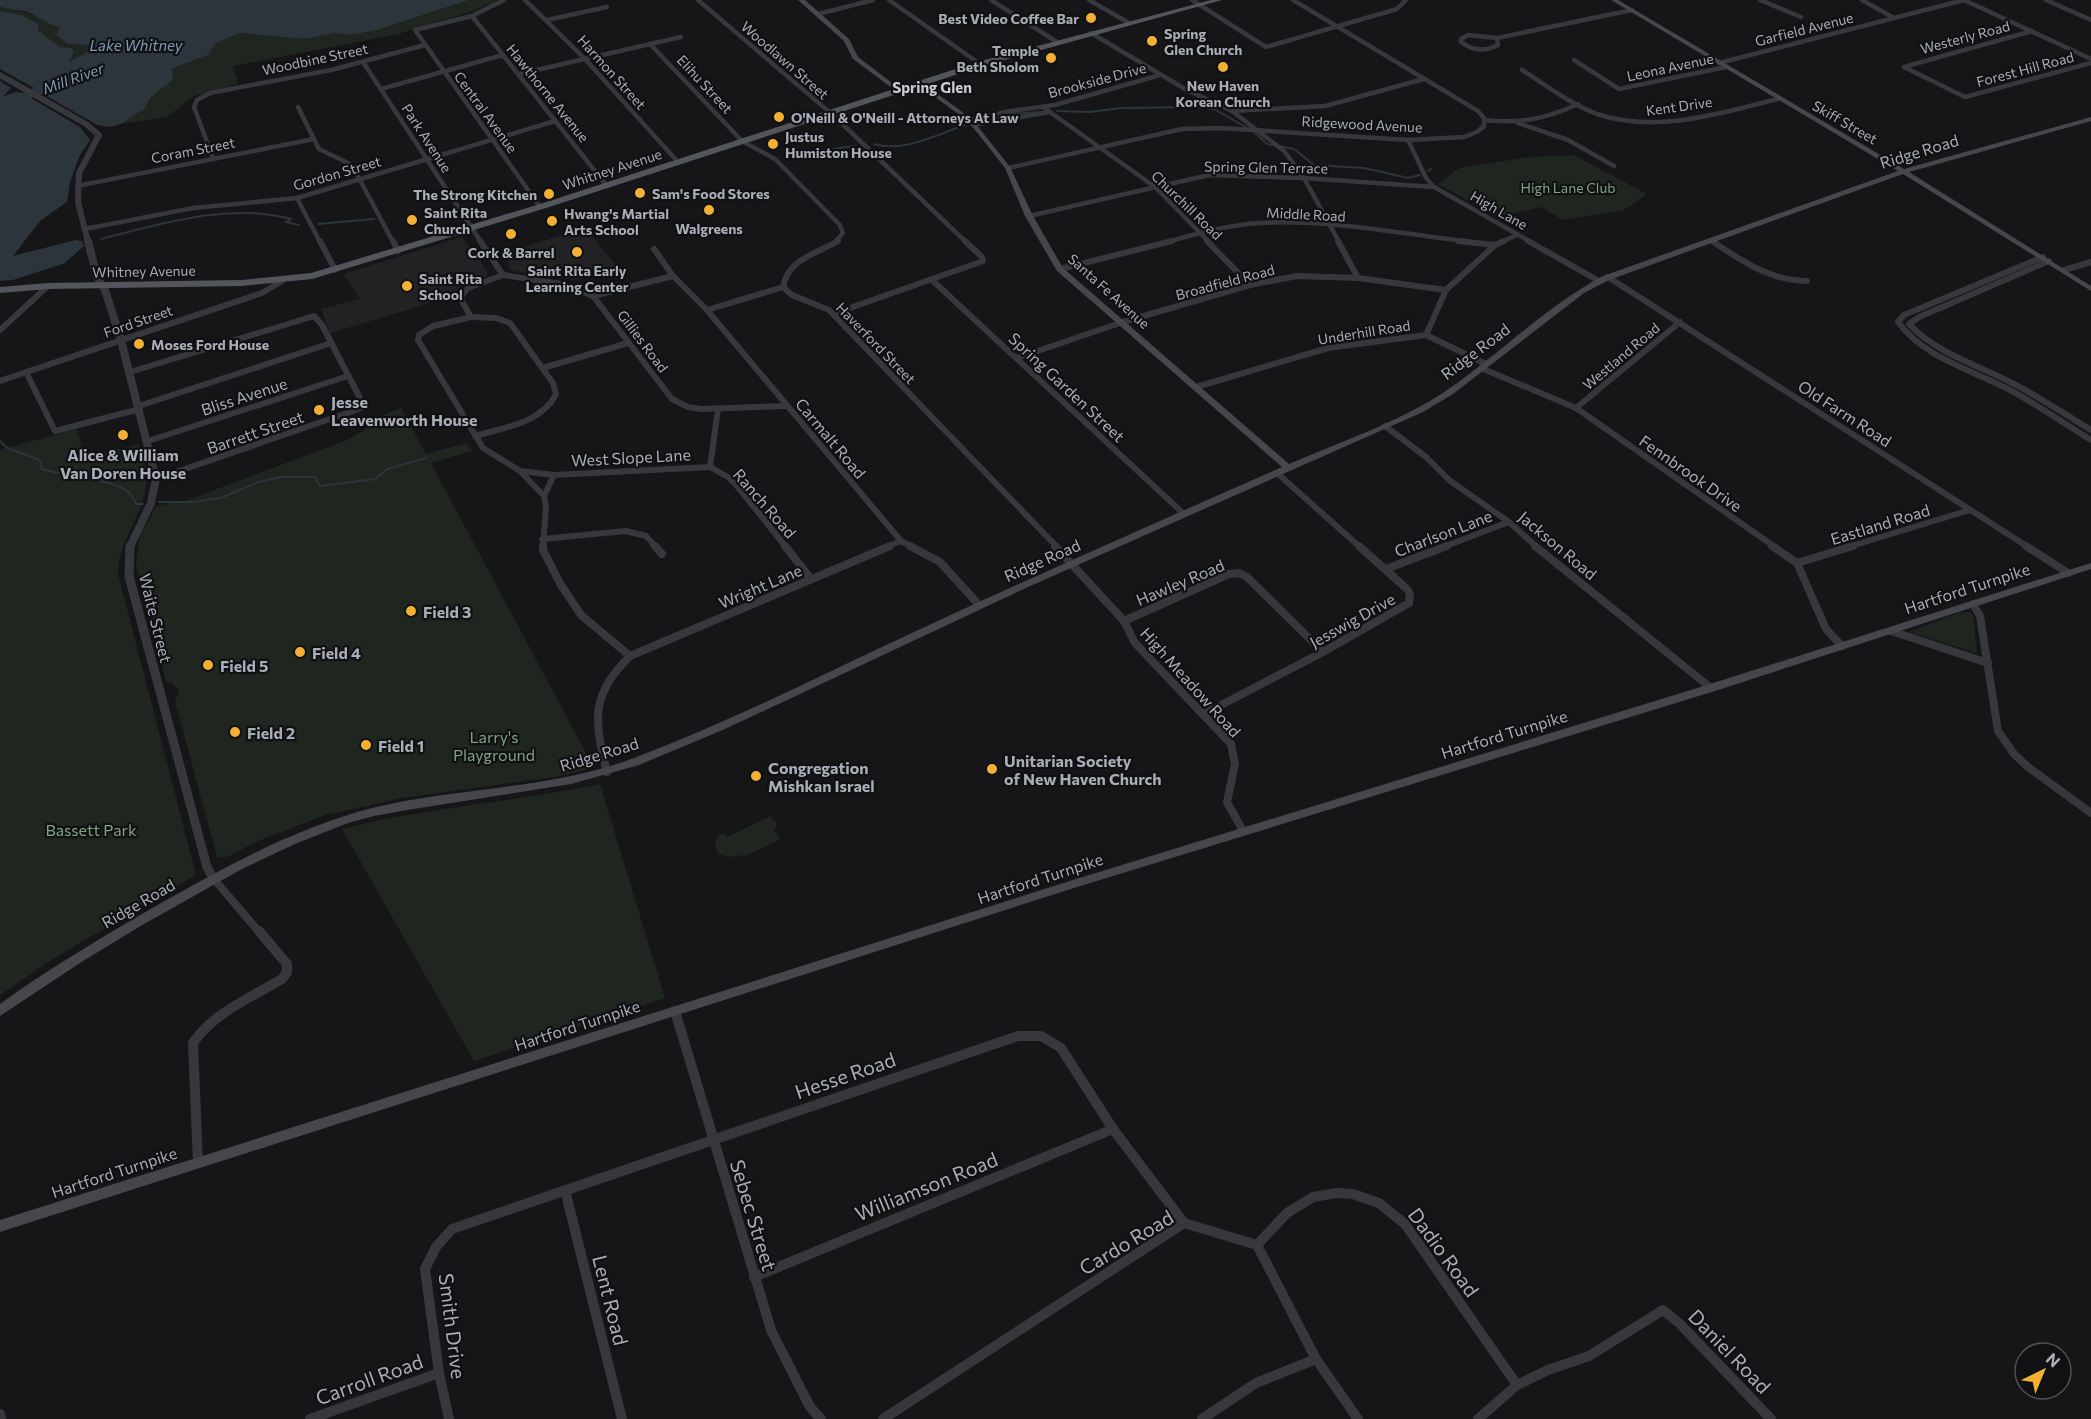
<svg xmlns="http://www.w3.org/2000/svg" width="2091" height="1419" viewBox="0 0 2091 1419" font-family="Commissioner,sans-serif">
	<rect width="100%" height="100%" fill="#161618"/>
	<g fill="#222225">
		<path d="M 585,228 L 619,269 L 575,280 L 513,271 L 508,267 L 509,264 L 504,253 Z"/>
		<path d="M 462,237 L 488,272 L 487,276 L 464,285 L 452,294 L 421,306 L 330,333 L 321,309 L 360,299 L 343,274 Z"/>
	</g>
	<g fill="#1e261f">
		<path d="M 469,0 L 497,0 C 466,17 432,21 399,34 L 233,66 L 238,84 L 194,96 L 167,117 L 121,124 L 149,103 L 151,97 L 161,90 L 171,70 L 208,55 L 215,44 L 239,33 L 304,39 L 336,33 L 352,35 L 377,30 Z"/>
		<path d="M 0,7 C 29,9 66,30 92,45 L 91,50 L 69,63 L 74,52 L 72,48 L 60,47 L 38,30 L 38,24 L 22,15 L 0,11 Z"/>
		<path d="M 1574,155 L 1647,194 L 1624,210 L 1563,220 L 1541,207 L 1497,217 L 1438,184 L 1459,168 L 1529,157 Z"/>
		<path d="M 401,408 L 426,454 L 467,443 L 472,451 L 431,463 L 594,768 L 554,777 L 402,798 L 325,815 L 258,841 L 227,857 L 217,857 L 175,701 L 179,690 L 172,683 L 166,682 L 136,565 L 139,539 L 156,506 L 188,500 L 347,440 L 372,425 L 378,417 Z"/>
		<path d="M 77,429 L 85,457 L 139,444 C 143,457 148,472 146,486 C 142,517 118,541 118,574 L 196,875 L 53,959 L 0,995 L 0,450 Z"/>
		<path d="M 1961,612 L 1970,612 L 1973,615 L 1977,653 L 1909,632 Z"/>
		<path d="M 600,784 L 665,998 L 474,1061 L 342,829 C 427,807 515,802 600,784 Z"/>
		<path d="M 770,816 L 777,824 L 774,831 L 781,839 L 743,857 L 741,855 L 731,857 L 718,854 L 715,846 L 717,836 L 724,833 L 727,837 Z"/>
	</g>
	<path fill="#2c353c" d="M 0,0 L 469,0 L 377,30 L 352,35 L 336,33 L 304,39 L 239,33 L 215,44 L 208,55 L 172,69 L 173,80 L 151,97 L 145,108 L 121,124 L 110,127 L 97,125 L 43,94 L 31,98 L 80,127 L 90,140 L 79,157 L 70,182 L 67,202 L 40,221 L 13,256 L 76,240 L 82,241 L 84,246 L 65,263 L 13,280 L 0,281 L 0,81 L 11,88 L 3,97 L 15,92 L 22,93 L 34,88 L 0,69 L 0,11 L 22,15 L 38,24 L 38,30 L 60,47 L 72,48 L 74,52 L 69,62 L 91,50 L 92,45 L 68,44 L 56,35 L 60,27 L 52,25 L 28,12 L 0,7 Z"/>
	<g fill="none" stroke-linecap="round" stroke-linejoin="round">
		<g stroke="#2c353c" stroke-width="2">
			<path d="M 1057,111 L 1090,112 L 1121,108 L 1203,107 L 1216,110 L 1249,129"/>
			<path d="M 976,122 L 1011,114 L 1041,112"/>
			<path d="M 1254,132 L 1267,144 L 1294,149 L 1314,165 L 1364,168 L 1408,178 L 1420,175"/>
			<path d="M 874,144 C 904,153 939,134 967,124"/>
			<path d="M 792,155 L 855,146"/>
			<path d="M 1428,171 L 1431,169"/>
			<path d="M 318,224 L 374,219"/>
			<path d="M 101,239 C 160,224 230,202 291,219 L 286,222 L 299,225"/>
			<path d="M 0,441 L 7,448 L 40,460 L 42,469 L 58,473 L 76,469 C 93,487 127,477 136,504 L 143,504"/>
			<path d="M 159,502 L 194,502 L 221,498 L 258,482 L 282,477 L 315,477 L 320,486 L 375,479 L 387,469 L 426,458"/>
		</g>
		<g stroke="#37383d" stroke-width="4.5">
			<path d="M 504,0 L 472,16 L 415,30 L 540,207"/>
			<path d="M 525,0 L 585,59 L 678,162"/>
			<path d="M 698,0 L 834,116 L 966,242"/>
			<path d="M 889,0 L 980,64"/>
			<path d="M 991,0 L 1057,42"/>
			<path d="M 1089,0 L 1129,23"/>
			<path d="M 1192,0 L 1266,47 L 1397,9 L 1406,0"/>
			<path d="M 1760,0 L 1801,17"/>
			<path d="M 1862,0 L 1894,18"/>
			<path d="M 1964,0 L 2091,59"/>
			<path d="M 2046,0 L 2091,20"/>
			<path d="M 818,14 L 873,0"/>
			<path d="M 472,16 L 606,185"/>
			<path d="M 547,20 L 607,7"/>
			<path d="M 2032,31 L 1904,67 L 1965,97 L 2091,63"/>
			<path d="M 1091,33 L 1185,89 L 1232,111 L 1284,151 L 1304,178 L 1339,242"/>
			<path d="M 1468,35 L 1497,38 L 1498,45 C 1485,52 1473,51 1461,42 L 1461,39 Z"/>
			<path d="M 1497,38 L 1632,10"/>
			<path d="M 650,44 L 742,141 L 775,159 L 840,225 L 843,233 L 835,242"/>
			<path d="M 1574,60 L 1619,89 L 1726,67"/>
			<path d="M 363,62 L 481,242"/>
			<path d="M 1719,63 L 1964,0"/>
			<path d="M 1522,70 C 1546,85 1570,104 1597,114 C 1657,134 1720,113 1778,99"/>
			<path d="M 519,74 L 681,37"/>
			<path d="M 381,89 L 503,55"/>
			<path d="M 298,107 L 319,149 L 352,165 L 393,242"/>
			<path d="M 1043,107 L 1155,187 L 1209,242"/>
			<path d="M 1232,111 L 1325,106 L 1424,79"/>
			<path d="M 970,120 L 1010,111 L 1055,105 L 1160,75"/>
			<path d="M 1484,120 C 1519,124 1546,119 1578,104"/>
			<path d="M 1518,123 L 1568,140 L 1614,166"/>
			<path d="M 973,125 L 1050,112"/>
			<path d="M 1408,140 L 1426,178 L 1434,187 L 1531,242"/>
			<path d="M 213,158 L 194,107 L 197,100 L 210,93 L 331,70 L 425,45"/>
			<path d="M 1008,168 L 1182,129 L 1220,128 L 1408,140 L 1464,137 L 1477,132 L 1484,126 L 1484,118 L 1478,111 L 1293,0"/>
			<path d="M 77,186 L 314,139"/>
			<path d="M 297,198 L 320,242"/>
			<path d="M 1029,216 L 1209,175 L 1304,178 L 1434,187"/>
			<path d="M 85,229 L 193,208 L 297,198 L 555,121"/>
			<path d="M 1166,242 C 1197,234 1228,225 1260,223 C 1327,219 1404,234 1471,242"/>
			<path d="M 1501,242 L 1517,235"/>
		</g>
		<g stroke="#37383d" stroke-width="6">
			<path d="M 320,241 L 335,270"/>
			<path d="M 393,241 L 398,251"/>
			<path d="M 480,241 L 503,275 L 561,284 L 593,296 L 672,399 L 688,407 L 701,409 L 786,406"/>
			<path d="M 1207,241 L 1250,285"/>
			<path d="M 1338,241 L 1358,278"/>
			<path d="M 1458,241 L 1495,245 L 1504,241"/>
			<path d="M 1528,241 L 1599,281"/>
			<path d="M 1712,241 C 1742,261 1770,281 1807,281"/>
			<path d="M 654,249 L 673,276 L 707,310 L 901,541 L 913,547"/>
			<path d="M 2043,257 L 1904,315 L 1898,322 C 1923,357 1972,370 2008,389 C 2037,404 2063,423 2091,440"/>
			<path d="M 2049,261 L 1919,317 L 1909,324 C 1936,353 1980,366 2014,384 C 2041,398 2066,415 2091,430"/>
			<path d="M 1060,269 L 1172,241"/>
			<path d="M 2064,270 L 2091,262"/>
			<path d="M 1608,277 L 2028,547"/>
			<path d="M 932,280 L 1184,514"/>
			<path d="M 783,287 C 788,259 816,254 838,241"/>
			<path d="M 783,287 L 792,295 L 829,310 L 1057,547"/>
			<path d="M 593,296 L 673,276"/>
			<path d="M 707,310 L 783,287"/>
			<path d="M 833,314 L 983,261 L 982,257 L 965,241"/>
			<path d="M 471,317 L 433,326 L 419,335 L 418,340 L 483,448 L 520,471 L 544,496 L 546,506 L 543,547"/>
			<path d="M 0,330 L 48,286"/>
			<path d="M 1426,335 L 1446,290 L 1495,245"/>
			<path d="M 1426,335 L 1486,364"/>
			<path d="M 1017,358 L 1123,322 L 1250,285 L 1297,276 L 1358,278 L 1446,290"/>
			<path d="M 543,368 L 628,343"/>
			<path d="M 1481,368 L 1576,408 L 1775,547"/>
			<path d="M 26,372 L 55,431 L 140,409"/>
			<path d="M 130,372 L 314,316 L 322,325 L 362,402 L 362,407 L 356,410 L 156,479"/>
			<path d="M 0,381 L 262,293 L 282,281"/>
			<path d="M 1196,387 L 1328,348 L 1426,335"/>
			<path d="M 139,406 L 331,343"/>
			<path d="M 1576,408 L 1680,322"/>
			<path d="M 718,409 L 710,467 L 728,477 L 737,486 L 786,547"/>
			<path d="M 1385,426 L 1426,457 L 1449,480 L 1509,522 L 1537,547"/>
			<path d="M 475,436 C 503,428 542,423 556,394 L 553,383 L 510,323 L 496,318 L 471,317 L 460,298 L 468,288 L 503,275"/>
			<path d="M 148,441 L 348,376"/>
			<path d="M 520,471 L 554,475 L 710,467"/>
			<path d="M 1277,473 L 1360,547"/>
			<path d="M 544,496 L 554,475"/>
			<path d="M 542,539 L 626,531 L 646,536 L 656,547"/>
			<path d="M 886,547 L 901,541"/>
			<path d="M 1443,547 L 1509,522"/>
			<path d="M 1848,547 L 1970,510"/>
		</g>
		<g stroke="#37383d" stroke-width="8">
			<path d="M 543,546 L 543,550 L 561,585 L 581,615 L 630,656 C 590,696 594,720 607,772"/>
			<path d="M 655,546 L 662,554"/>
			<path d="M 785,546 L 811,579"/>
			<path d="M 910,546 L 940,562 L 979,605"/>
			<path d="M 1055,546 L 1124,621 L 1135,643 L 1231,744 L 1235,764 L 1227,802 L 1243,831"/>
			<path d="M 1535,546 L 1711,688"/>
			<path d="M 1772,546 L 1797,563 L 1826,629 L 1842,646"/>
			<path d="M 2026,546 L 2068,573"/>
			<path d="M 1797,563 L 1853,546"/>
			<path d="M 1386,569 L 1447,546"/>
			<path d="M 1973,604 L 1980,616 L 1998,731 L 2014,754 L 2028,767 L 2091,813"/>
			<path d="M 1124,621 L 1229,574 L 1239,573 L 1247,577 L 1323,652"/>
			<path d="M 1891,631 L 1988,663"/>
			<path d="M 630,656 L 890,546"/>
			<path d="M 1204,714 L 1323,652 L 1409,603 L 1410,594 L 1407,589 L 1359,546"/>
			<path d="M 213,878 L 260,933"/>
		</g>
		<g stroke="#37383d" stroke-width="10">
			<path d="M 675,1011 L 771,1330 L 810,1407 L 821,1419"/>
			<path d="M 198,1163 L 193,1043 C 213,1013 252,997 282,979 L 287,972 L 287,964 L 259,931"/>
			<path d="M 565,1190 L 622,1419"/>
			<path d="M 1257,1245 L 1287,1213 L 1313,1197 L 1337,1193 L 1353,1194 L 1379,1203 L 1405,1224 L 1517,1385"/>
			<path d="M 754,1277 L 1113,1129"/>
			<path d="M 0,1414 L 1,1419"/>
			<path d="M 310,1419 L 439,1373"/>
			<path d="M 449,1419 L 439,1373 L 425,1269 L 436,1247 L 452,1229 L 1018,1036 L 1041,1036 L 1061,1048 L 1113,1129 L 1184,1223"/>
			<path d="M 883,1419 L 1184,1223 L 1257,1245 L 1316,1359 L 1358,1419"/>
			<path d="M 1202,1419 L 1256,1383 L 1316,1359"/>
			<path d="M 1478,1419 L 1517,1385 L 1548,1370 L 1589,1356 L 1663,1310 L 1680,1324 L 1771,1419"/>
		</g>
		<path stroke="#37383d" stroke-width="6" d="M 0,75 L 86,124 L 99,135 L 79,173 L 78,202 L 88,242"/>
		<path stroke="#37383d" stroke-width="8" d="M 88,241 L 97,277 L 105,290 L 121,340 L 156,479 L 151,503 L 130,547"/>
		<path stroke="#37383d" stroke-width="9" d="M 130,546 L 129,576 L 207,867 L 213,878"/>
		<g fill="#45474d" fill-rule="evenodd">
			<path d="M 798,0 L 805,0 L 849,39 L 858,57 L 900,89 L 900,91 L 896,91 L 853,59 L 844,41 Z"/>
			<path d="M 1611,0 L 1618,0 L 1904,169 L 2091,117 L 2091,121 L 1909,172 L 2091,286 L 2091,291 L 1903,174 L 1609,280 L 1584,293 L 1453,394 L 1423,412 L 1028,587 L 725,729 L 639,765 L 571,784 L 407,810 L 374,816 L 348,823 L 295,844 L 242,869 L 144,924 L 83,961 L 0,1016 L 0,1004 C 51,967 106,935 161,903 C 228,865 296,828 372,808 C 458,787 549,790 634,758 C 735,720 831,670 929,625 C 1046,571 1164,519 1282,467 L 1057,271 L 1025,216 L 1005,168 L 968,121 L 917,84 L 917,82 L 921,82 L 972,119 L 1010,167 L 1033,216 L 1063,268 L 1289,464 C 1340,442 1402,421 1447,390 C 1500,354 1546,306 1603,276 L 1898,171 Z"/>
			<path d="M 2091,563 L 2091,569 L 1715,691 L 1074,888 L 0,1232 L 0,1220 L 1073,880 L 1707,685 Z"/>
		</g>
		<path fill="#53555c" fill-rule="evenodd" d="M 1211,0 L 1222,0 L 983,66 L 543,209 L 312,279 L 242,286 L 48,289 L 0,293 L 0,287 L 48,283 L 242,280 L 311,273 L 537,205 L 977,62 Z"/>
	</g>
	<g fill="#f2b134" stroke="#111113" stroke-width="2">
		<circle cx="1091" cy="18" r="6"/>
		<circle cx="1152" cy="41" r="6"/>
		<circle cx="1051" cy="58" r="6"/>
		<circle cx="1223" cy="67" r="6"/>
		<circle cx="779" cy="117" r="6"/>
		<circle cx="773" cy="144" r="6"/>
		<circle cx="640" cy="193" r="6"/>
		<circle cx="549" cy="194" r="6"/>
		<circle cx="709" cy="210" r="6"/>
		<circle cx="412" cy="220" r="6"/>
		<circle cx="552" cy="221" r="6"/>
		<circle cx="511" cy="234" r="6"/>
		<circle cx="577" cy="252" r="6"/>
		<circle cx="407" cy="286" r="6"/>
		<circle cx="139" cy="344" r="6"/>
		<circle cx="319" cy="410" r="6"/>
		<circle cx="123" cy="435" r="6"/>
		<circle cx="411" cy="611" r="6"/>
		<circle cx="300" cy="652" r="6"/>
		<circle cx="208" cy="665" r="6"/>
		<circle cx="235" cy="732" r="6"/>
		<circle cx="366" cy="745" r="6"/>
		<circle cx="992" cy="769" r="6"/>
		<circle cx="756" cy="776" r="6"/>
	</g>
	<g text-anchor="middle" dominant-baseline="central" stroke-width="4.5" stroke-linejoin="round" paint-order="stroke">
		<g font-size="14" font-weight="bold" fill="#a8adb8" stroke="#111113" text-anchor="start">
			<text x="1079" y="18" text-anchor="end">Best Video Coffee Bar</text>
			<text x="1164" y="33">Spring<tspan x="1164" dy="16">Glen Church</tspan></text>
			<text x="1039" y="50" text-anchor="end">Temple<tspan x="1039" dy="16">Beth Sholom</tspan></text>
			<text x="1223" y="85" text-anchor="middle">New Haven<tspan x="1223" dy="16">Korean Church</tspan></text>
			<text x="791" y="117">O'Neill &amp; O'Neill - Attorneys At Law</text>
			<text x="785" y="136">Justus<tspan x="785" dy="16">Humiston House</tspan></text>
			<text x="652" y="193">Sam's Food Stores</text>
			<text x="537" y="194" text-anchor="end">The Strong Kitchen</text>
			<text x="424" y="212">Saint Rita<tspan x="424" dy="16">Church</tspan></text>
			<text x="564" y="213">Hwang's Martial<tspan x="564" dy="16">Arts School</tspan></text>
			<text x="709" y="228" text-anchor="middle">Walgreens</text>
			<text x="511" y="252" text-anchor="middle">Cork &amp; Barrel</text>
			<text x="577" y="270" text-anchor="middle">Saint Rita Early<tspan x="577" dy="16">Learning Center</tspan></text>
			<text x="419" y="278">Saint Rita<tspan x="419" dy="16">School</tspan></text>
			<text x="151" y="344">Moses Ford House</text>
		</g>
		<g font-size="14" fill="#a8adb8" stroke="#111113">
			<text transform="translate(1804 29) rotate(-14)">Garfield Avenue</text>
			<text transform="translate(1965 37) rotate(-15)">Westerly Road</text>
			<text transform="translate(315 59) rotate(-12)">Woodbine Street</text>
			<text transform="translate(785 60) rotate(41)">Woodlawn Street</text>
			<text transform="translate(1670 67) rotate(-12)">Leona Avenue</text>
			<text transform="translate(2025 69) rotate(-15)">Forest Hill Road</text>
			<text transform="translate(612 72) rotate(48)">Harmon Street</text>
			<text transform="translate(1097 80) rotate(-15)">Brookside Drive</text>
			<text transform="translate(705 84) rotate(47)">Elihu Street</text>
			<text transform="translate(548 93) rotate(51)">Hawthorne Avenue</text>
			<text transform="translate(1679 106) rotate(-8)">Kent Drive</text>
			<text transform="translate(486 112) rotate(54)">Central Avenue</text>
			<text transform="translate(1845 122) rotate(30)">Skiff Street</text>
			<text transform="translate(1362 124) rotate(3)">Ridgewood Avenue</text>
			<text transform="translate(427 138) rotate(57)">Park Avenue</text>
			<text transform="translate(193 150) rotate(-11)">Coram Street</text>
			<text transform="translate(1266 167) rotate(1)">Spring Glen Terrace</text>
			<text transform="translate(612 169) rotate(-18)">Whitney Avenue</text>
			<text transform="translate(337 173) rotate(-16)">Gordon Street</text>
			<text transform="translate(1187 205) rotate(44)">Churchill Road</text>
			<text transform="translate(1499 210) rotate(30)">High Lane</text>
			<text transform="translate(1306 214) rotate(3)">Middle Road</text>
			<text transform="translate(144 271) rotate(-1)">Whitney Avenue</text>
			<text transform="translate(1225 282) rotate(-15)">Broadfield Road</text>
			<text transform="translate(1109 291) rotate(42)">Santa Fe Avenue</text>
			<text transform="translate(138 321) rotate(-19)">Ford Street</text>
			<text transform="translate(1364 332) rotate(-9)">Underhill Road</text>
			<text transform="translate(643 341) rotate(53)">Gillies Road</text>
			<text transform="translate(876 343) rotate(46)">Haverford Street</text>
			<text transform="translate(1621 356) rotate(-40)">Westland Road</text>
		</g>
		<g font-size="14" fill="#7fa381" stroke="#111113">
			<text x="1568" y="187">High Lane Club</text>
		</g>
		<g font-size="15" font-style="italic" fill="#7f9bb3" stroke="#111113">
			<text x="136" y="45">Lake Whitney</text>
			<text transform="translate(73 78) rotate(-20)">Mill River</text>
		</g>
		<g font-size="15" font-weight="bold" fill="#c9ccd4" stroke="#111113">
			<text x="932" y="87">Spring Glen</text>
		</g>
		<g font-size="16" fill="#a8adb8" stroke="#111113">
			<text transform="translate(1919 151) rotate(-17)">Ridge Road</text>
			<text transform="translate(1475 351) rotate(-37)">Ridge Road</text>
			<text transform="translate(1067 387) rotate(43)">Spring Garden Street</text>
			<text transform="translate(244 396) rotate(-18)">Bliss Avenue</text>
			<text transform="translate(1845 413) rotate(33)">Old Farm Road</text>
			<text transform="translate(255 432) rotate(-19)">Barrett Street</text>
			<text transform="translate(831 438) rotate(50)">Carmalt Road</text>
			<text transform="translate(631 457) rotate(-3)">West Slope Lane</text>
			<text transform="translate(1691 473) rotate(35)">Fennbrook Drive</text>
			<text transform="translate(765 503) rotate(49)">Ranch Road</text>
			<text transform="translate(1880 524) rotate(-17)">Eastland Road</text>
			<text transform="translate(1443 533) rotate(-21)">Charlson Lane</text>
			<text transform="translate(1558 545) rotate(40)">Jackson Road</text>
			<text transform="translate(1042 560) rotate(-24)">Ridge Road</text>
			<text transform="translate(1180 582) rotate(-23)">Hawley Road</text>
			<text transform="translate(760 586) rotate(-23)">Wright Lane</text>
			<text transform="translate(1967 588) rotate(-18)">Hartford Turnpike</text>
			<text transform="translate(156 618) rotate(76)">Waite Street</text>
			<text transform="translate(1352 620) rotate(-29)">Jesswig Drive</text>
			<text transform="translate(1191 682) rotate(48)">High Meadow Road</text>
			<text transform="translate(1504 734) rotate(-17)">Hartford Turnpike</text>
			<text transform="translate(599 754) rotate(-17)">Ridge Road</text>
			<text transform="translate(1040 878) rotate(-18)">Hartford Turnpike</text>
			<text transform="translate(138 903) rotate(-30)">Ridge Road</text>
			<text transform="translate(577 1025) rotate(-18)">Hartford Turnpike</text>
			<text transform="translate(114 1172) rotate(-18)">Hartford Turnpike</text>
		</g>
		<g font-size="16" font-weight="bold" fill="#a8adb8" stroke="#111113" text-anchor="start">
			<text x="331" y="401">Jesse<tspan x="331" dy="18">Leavenworth House</tspan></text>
			<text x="123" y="454" text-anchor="middle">Alice &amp; William<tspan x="123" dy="18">Van Doren House</tspan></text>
			<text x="423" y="611">Field 3</text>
			<text x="312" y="652">Field 4</text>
			<text x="220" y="665">Field 5</text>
			<text x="247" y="732">Field 2</text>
			<text x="378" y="745">Field 1</text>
			<text x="1004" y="760">Unitarian Society<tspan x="1004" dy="18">of New Haven Church</tspan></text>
			<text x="768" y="767">Congregation<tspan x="768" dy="18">Mishkan Israel</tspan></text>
		</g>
		<g font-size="16" fill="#7fa381" stroke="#111113">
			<text x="494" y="736">Larry's<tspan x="494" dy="18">Playground</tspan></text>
			<text x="91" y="829">Bassett Park</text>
		</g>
		<g font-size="20" fill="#a8adb8" stroke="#111113">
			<text transform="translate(845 1075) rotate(-19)">Hesse Road</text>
			<text transform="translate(926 1186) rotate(-22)">Williamson Road</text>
			<text transform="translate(754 1215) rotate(73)">Sebec Street</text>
			<text transform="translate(1126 1242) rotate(-31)">Cardo Road</text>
			<text transform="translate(1444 1252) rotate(54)">Dadio Road</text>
			<text transform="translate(611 1300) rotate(76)">Lent Road</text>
			<text transform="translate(453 1326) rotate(83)">Smith Drive</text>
			<text transform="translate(1730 1351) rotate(46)">Daniel Road</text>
			<text transform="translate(369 1379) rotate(-20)">Carroll Road</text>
		</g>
	</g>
	<g transform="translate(2043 1371) rotate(43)"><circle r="28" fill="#111113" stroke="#4d4f55" stroke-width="1.5"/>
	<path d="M0-4.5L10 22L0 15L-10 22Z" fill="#f2b134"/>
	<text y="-9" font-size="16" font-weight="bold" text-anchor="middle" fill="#a8adb8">N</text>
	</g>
</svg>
